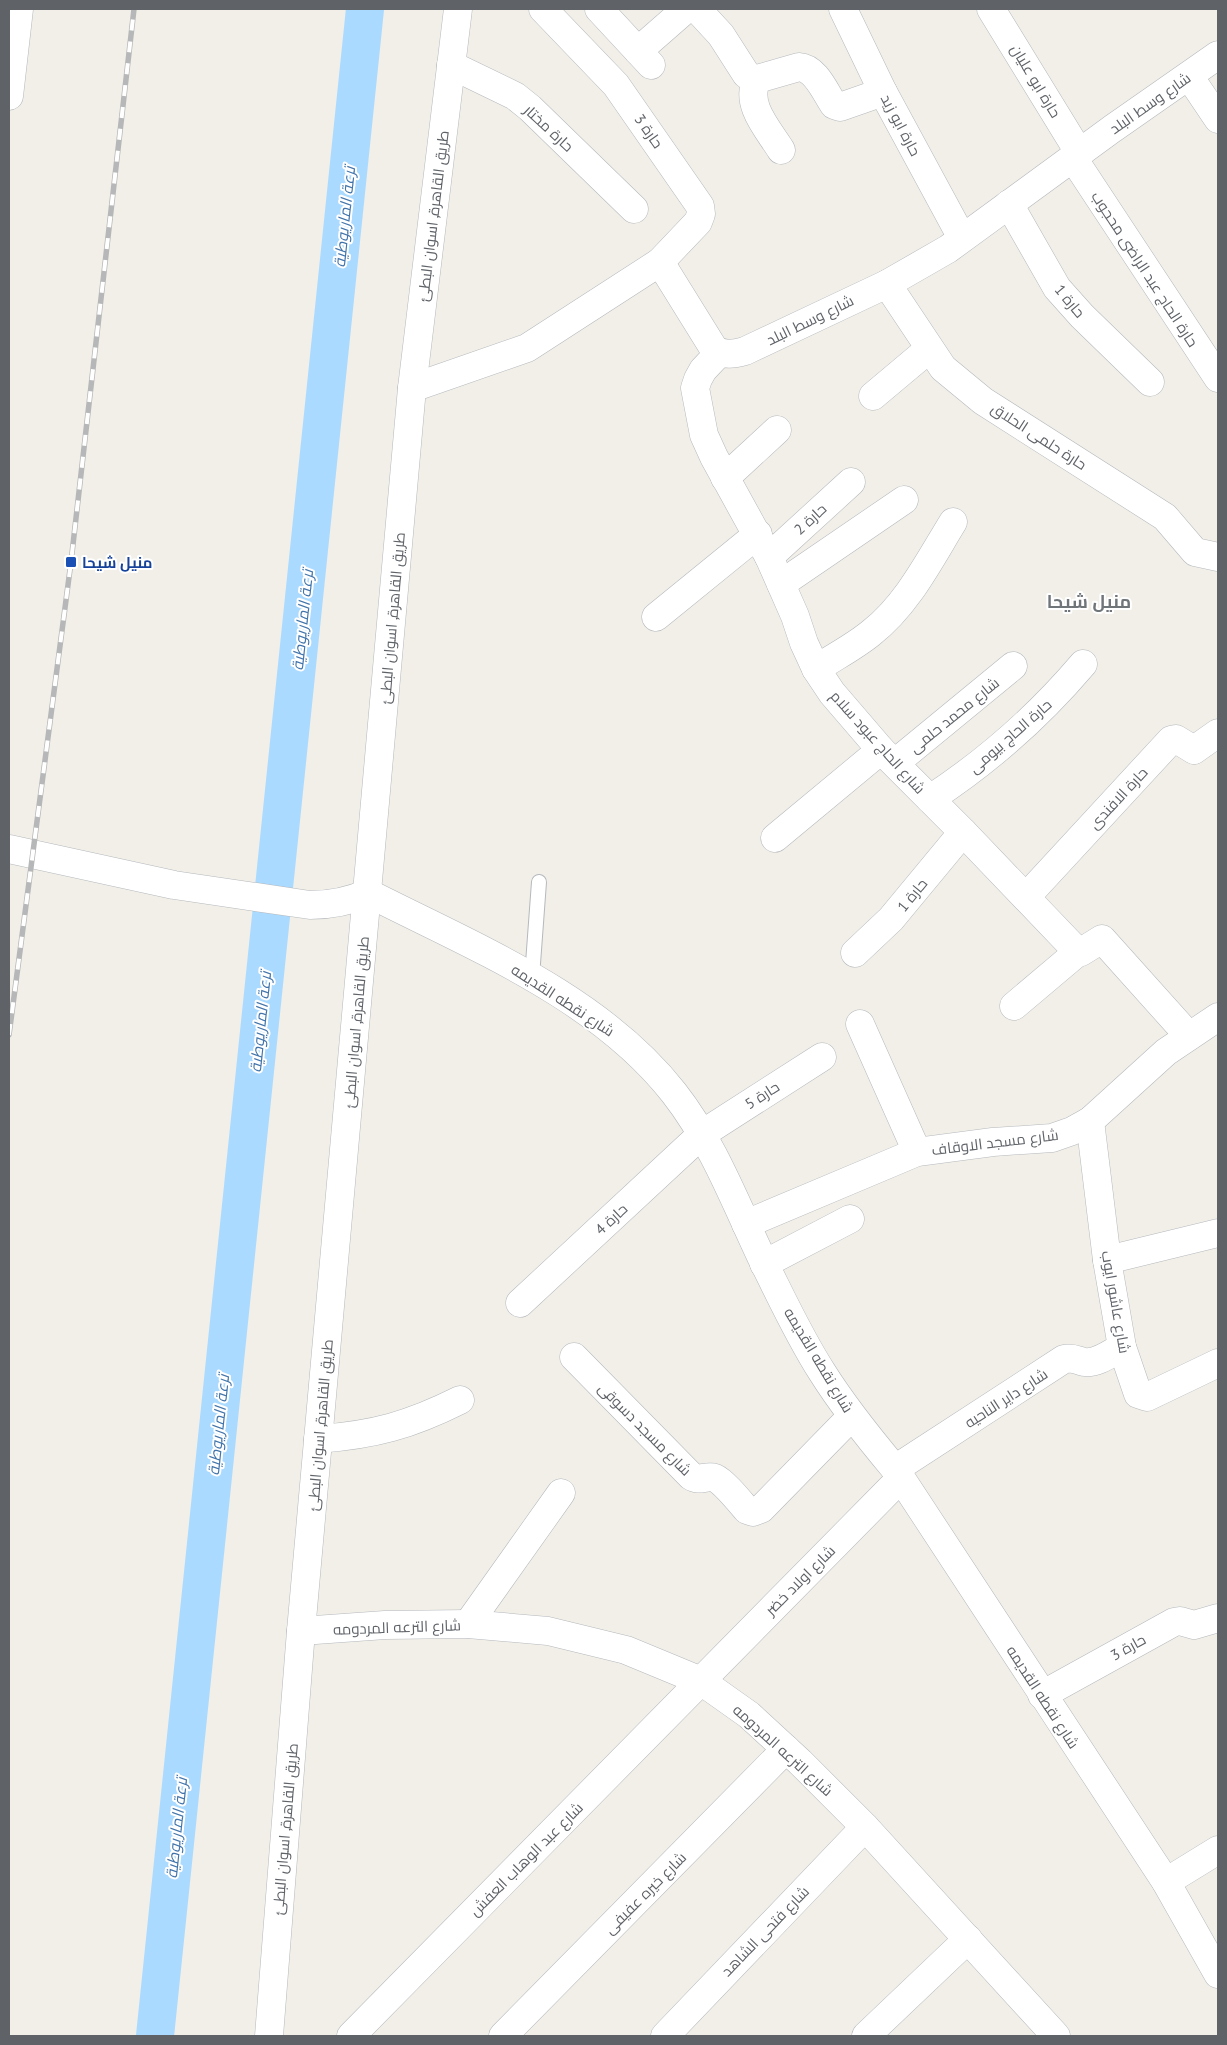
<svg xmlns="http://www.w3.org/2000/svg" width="1227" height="2045" viewBox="0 0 1227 2045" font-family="'PT Sans',Cairo,sans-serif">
	<rect width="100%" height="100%" fill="#f1efe8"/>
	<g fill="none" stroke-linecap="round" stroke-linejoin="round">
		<path stroke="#aadaff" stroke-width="38" d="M 155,2036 L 365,9"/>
		<defs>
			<path id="lane" d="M 532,977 L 539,882"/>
			<g id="street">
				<path d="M 543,9 L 616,85 L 700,206 L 701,214 L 698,222 L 660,262"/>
				<path d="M 599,9 L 651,65"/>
				<path d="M 697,9 L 721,35 L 746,74 L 751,78 L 757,79 L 799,67 C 816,68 825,92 834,105 L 840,107 L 883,92"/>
				<path d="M 843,9 L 883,92 L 962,238"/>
				<path d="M 991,9 L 1080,154"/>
				<path d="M 638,51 L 686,9"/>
				<path d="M 451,65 L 515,96 L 530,108 L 634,209"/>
				<path d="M 1189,76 L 1218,119"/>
				<path d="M 757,79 C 744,104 768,129 781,150"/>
				<path d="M 9,96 L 19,9"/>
				<path d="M 1073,158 L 1218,378"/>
				<path d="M 1009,204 L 1057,288 L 1082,316 L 1150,382"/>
				<path d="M 887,284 L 943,368 L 983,401 L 1165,517 L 1195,552 L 1218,557"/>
				<path d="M 719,353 L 703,370 L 698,379 L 695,388 L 704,435 L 714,457 L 769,557 L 795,616 L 804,643 L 816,669 L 832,693 L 881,750 L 963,832 L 1076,950 L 1081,952 L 1102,939 L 1189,1036"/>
				<path d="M 412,388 L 527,348 L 660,262 L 714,349 C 724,356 734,354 745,351 L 887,284 L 948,249 L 1112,129 L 1218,55"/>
				<path d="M 873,396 L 929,349"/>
				<path d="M 725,478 L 777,430"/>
				<path d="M 769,557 L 851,482"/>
				<path d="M 781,584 L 904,500"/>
				<path d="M 656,617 L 758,534"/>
				<path d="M 816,669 C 834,657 854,647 871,633 C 907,605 929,561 953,522"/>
				<path d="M 895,763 L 1013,666"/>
				<path d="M 930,799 C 988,761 1038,717 1083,664"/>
				<path d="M 775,838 L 881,750"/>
				<path d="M 9,849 L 174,885 L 310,905 C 331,905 348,902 368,893 C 474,947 599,997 674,1093 C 714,1144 737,1207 765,1265 C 783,1301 800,1338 822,1372 C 844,1407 869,1438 895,1469 L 1166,1882 L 1218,1974"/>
				<path d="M 1026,897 L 1171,740 L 1176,739 L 1194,750 L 1218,733"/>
				<path d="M 855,953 L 891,919 L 963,832"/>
				<path d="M 1014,1006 L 1078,952"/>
				<path d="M 860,1024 L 917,1152"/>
				<path d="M 1090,1121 L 1107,1260 L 1122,1347 L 1138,1394 L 1147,1397 L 1218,1363"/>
				<path d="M 746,1224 L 917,1152 L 993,1142 L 1052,1138 L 1072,1131 L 1090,1121 L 1166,1052 L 1218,1017"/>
				<path d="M 1107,1260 L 1218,1233"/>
				<path d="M 764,1264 L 850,1219"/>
				<path d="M 520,1303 L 702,1134 L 822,1057"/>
				<path d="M 574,1357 L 691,1476 C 700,1482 706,1475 715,1478 C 724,1482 740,1502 747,1510 L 753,1512 L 761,1509 L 852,1416"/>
				<path d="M 318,1439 C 374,1435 410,1425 460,1400"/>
				<path d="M 895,1469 L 1064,1359 C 1072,1357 1076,1360 1084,1362 C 1097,1364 1111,1353 1122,1347"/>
				<path d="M 468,1624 L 561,1493"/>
				<path d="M 301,1631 L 385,1625 L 468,1624 L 548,1631 L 626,1650 L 701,1681 L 749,1715 L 800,1762 L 865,1827 L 1056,2036"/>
				<path d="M 1042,1695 L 1174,1622 L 1180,1621 L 1194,1625 L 1218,1618"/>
				<path d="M 1166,1882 L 1218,1850"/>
				<path d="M 269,2036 L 301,1631 L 412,388 L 458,9"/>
				<path d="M 351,2036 L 900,1479"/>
				<path d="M 503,2036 L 786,1749"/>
				<path d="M 665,2036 L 865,1827"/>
				<path d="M 866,2036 L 968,1939"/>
			</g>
		</defs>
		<use href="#lane" stroke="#b5b8bc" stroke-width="16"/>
		<use href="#street" stroke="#b5b8bc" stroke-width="29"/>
		<use href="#lane" stroke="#fff" stroke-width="14"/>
		<use href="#street" stroke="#fff" stroke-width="28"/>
		<defs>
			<path id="rail" d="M 9,1035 L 71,562 L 134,9"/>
		</defs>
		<use href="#rail" stroke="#b6b7b8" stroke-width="5.5"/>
		<use href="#rail" stroke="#fff" stroke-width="4" stroke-dasharray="11" stroke-linecap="butt"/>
	</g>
	<rect fill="#1a4fb4" stroke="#fff" stroke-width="2" x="65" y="556" width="12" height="12" rx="2.5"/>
	<g text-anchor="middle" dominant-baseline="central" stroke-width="4" stroke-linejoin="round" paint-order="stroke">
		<g font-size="15" fill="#5f6368" stroke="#fff">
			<text transform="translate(1036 81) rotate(59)">حارة ابو عليان</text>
			<text transform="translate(1150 103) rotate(-35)">شارع وسط البلد</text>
			<text transform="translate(901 125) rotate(62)">حارة ابو زيد</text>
			<text transform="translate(549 128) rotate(43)">حارة مختار</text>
			<text transform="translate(649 131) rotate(55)">حارة 3</text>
			<text transform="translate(433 216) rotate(-83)">طريق القاهرة, اسوان البطئ</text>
			<text transform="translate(1145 269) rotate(57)">حارة الحاج عبد الراضى محجوب</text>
			<text transform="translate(1070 301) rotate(50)">حارة 1</text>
			<text transform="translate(810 320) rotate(-26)">شارع وسط البلد</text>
			<text transform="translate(1039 436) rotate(33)">حارة حلمى الحلاق</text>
			<text transform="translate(810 519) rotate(-43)">حارة 2</text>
			<text transform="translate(392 618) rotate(-85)">طريق القاهرة, اسوان البطئ</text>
			<text transform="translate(954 715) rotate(-39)">شارع محمد حلمى</text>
			<text transform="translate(1010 736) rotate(-41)">حارة الحاج بيومى</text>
			<text transform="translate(878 742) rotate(48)">شارع الحاج عبود سلام</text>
			<text transform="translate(1118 798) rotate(-47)">حارة الافندى</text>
			<text transform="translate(912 895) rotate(-51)">حارة 1</text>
			<text transform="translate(563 1000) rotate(33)">شارع نقطه القديمه</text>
			<text transform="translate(356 1022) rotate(-85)">طريق القاهرة, اسوان البطئ</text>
			<text transform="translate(762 1095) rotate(-33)">حارة 5</text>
			<text transform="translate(995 1142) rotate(-7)">شارع مسجد الاوقاف</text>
			<text transform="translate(611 1219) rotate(-43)">حارة 4</text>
			<text transform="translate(1116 1302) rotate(80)">شارع عاشور ايوب</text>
			<text transform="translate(819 1360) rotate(59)">شارع نقطه القديمه</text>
			<text transform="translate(1006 1398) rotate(-33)">شارع داير الناحيه</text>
			<text transform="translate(320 1425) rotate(-85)">طريق القاهرة, اسوان البطئ</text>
			<text transform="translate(645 1429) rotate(45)">شارع مسجد دسوقى</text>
			<text transform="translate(800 1580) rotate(-45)">شارع اولاد خضر</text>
			<text transform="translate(397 1627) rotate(-2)">شارع الترعه المردومه</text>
			<text transform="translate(1128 1647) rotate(-29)">حارة 3</text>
			<text transform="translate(1043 1697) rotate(57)">شارع نقطه القديمه</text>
			<text transform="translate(783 1750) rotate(42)">شارع الترعه المردومه</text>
			<text transform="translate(285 1829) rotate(-85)">طريق القاهرة, اسوان البطئ</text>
			<text transform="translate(526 1859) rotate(-45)">شارع عبد الوهاب العفش</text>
			<text transform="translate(645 1893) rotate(-45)">شارع خيره عفيفى</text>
			<text transform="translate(765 1931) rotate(-46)">شارع فتحى الشاهد</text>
		</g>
		<g font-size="15" font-weight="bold" fill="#164399" stroke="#fff" text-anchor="start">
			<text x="82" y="562">منيل شيحا</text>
		</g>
		<g font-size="16" font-style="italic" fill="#4174aa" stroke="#fff">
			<text transform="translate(344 217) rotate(-84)">ترعة الماريوطية</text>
			<text transform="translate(302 620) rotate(-84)">ترعة الماريوطية</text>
			<text transform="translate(260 1022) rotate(-84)">ترعة الماريوطية</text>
			<text transform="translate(218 1425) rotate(-84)">ترعة الماريوطية</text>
			<text transform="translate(176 1828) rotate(-84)">ترعة الماريوطية</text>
		</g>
		<g font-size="18" font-weight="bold" fill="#70757a" stroke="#fff">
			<text x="1089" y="601">منيل شيحا</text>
		</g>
	</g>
	<rect width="1227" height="2045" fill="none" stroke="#5f6368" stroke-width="20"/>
</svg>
